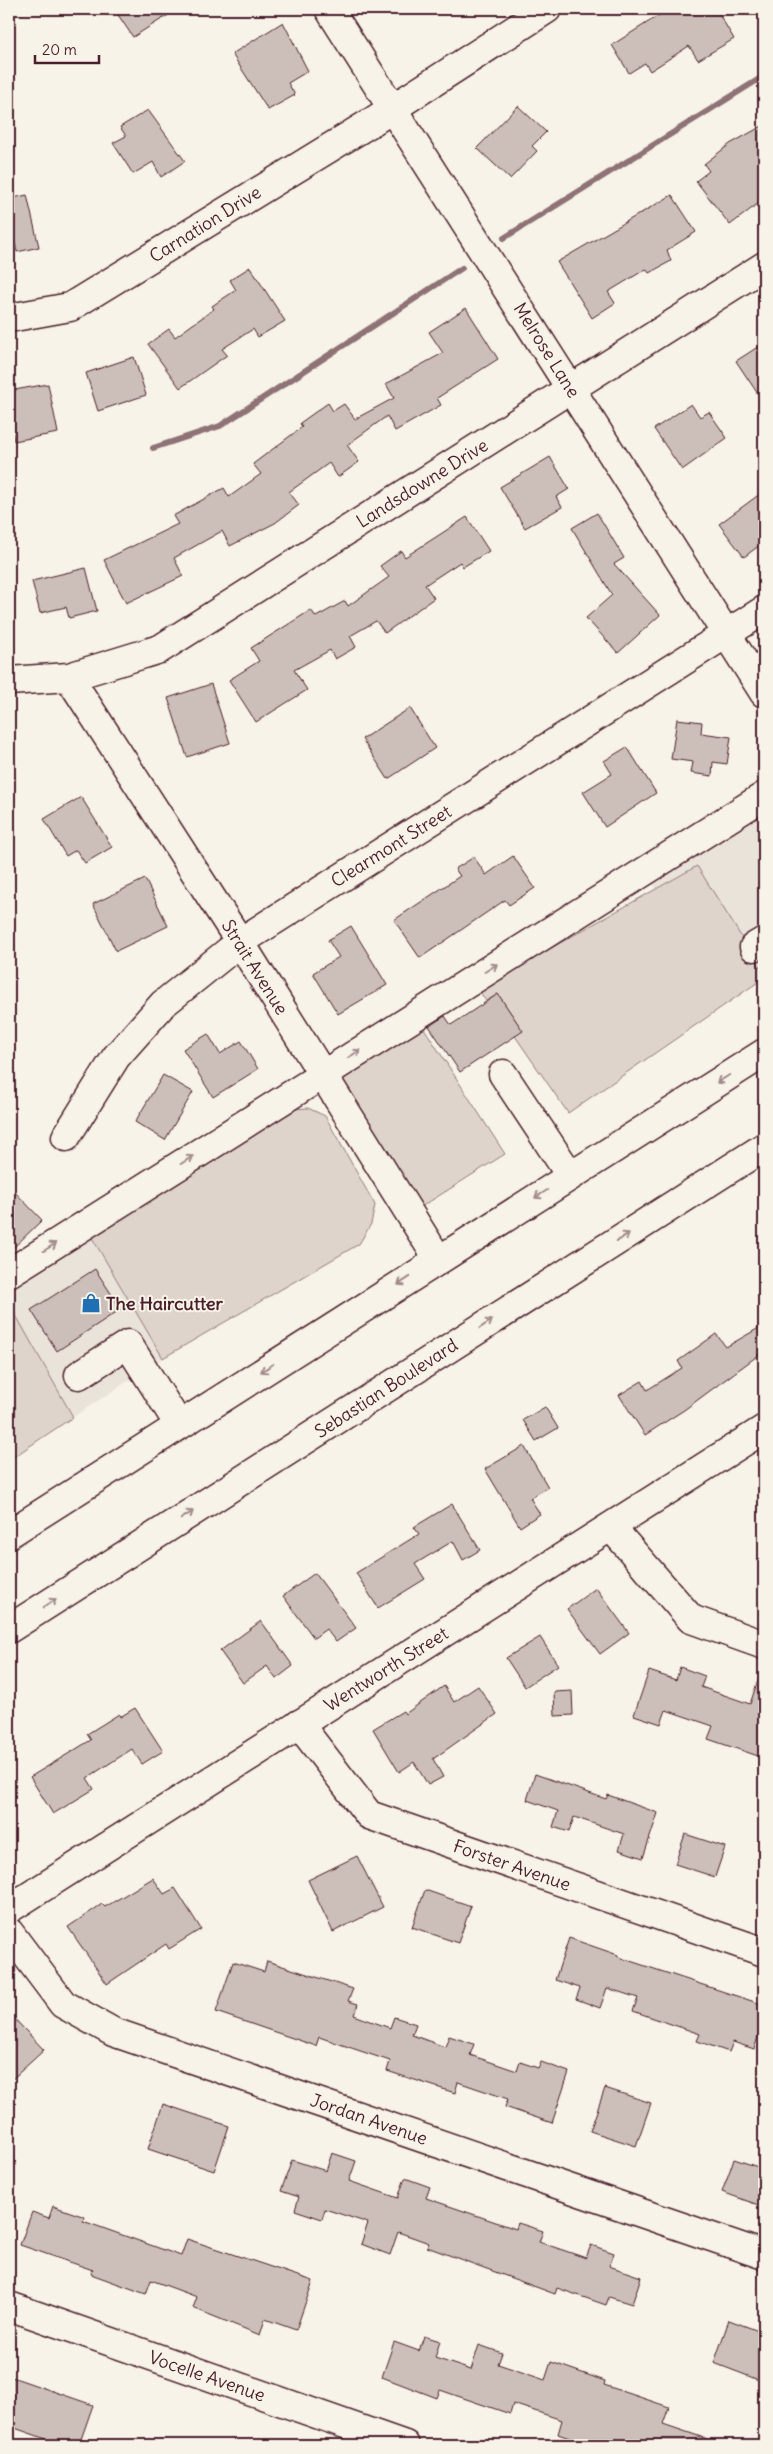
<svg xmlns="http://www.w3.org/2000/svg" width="773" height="2454" viewBox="0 0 773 2454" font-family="Delius,sans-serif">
	<rect width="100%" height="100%" fill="#f7f3e8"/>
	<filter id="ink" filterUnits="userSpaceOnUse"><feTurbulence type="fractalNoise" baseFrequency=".02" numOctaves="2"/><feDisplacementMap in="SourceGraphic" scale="10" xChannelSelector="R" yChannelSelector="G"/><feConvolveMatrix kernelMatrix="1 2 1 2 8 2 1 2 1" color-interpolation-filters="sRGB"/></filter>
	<g filter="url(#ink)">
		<g fill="#eae3da">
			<path d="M 764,807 L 764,978 L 729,1001 L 650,879 Z"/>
			<path d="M 91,1236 L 163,1358 L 73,1417 L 9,1303 L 9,1290 Z"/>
		</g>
		<g fill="#ded4cc" stroke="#947a7c">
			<path d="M 697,866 L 764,973 L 764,978 L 568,1113 L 515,1036 L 522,1030 L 498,994 L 486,1001 L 478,989 Z"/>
			<path d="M 420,1022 L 505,1154 L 421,1207 L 340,1080 Z"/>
			<path d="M 308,1108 L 325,1116 L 375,1205 L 371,1224 L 359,1244 L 163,1358 L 91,1236 L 294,1109 Z"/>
			<path d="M 9,1303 L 73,1417 L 9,1460 Z"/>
		</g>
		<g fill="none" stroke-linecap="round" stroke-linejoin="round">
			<g stroke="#8e7275" stroke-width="6">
				<path d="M 504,238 L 764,76"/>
				<path d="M 153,448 L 220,426 L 462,268"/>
			</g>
		</g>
		<g fill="#ccbfb9" stroke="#4a1f2b">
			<path d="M 114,9 L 178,9 L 133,37 Z"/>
			<path d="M 669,9 L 716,9 L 734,39 L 698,60 L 689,46 L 650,71 L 645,63 L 629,73 L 612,45 Z"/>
			<path d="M 283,22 L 308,71 L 288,83 L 295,95 L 268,110 L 232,54 Z"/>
			<path d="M 518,106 L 546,132 L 532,146 L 537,151 L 510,179 L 477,148 Z"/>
			<path d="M 148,110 L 185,161 L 161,177 L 153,162 L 133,174 L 113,143 L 126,136 L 120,127 Z"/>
			<path d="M 764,125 L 764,199 L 730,225 L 696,181 L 709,171 L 704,164 L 730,144 Z"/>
			<path d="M 27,195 L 39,247 L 17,252 L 13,235 L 9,236 L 9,199 Z"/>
			<path d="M 672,195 L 696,232 L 667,250 L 671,261 L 649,273 L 646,269 L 608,292 L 615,303 L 592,318 L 557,262 Z"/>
			<path d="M 250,267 L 285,321 L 258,337 L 253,329 L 222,349 L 227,355 L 180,388 L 148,344 L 169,329 L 175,337 L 214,309 L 212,306 L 236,290 L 230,280 Z"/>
			<path d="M 466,308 L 498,359 L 437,398 L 441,405 L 395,431 L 387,416 L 347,445 L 359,462 L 338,477 L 329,463 L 289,492 L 299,505 L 275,523 L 230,546 L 222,531 L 174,558 L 183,576 L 126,603 L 104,560 L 178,524 L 173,516 L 224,488 L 229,497 L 261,474 L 253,464 L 302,427 L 300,423 L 328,403 L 333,411 L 344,404 L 355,419 L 394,398 L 386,384 L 443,353 L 429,332 Z"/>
			<path d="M 764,343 L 764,403 L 736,361 Z"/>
			<path d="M 134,357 L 146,395 L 98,411 L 86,373 Z"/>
			<path d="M 48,384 L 58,433 L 14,441 L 9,414 L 9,391 Z"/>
			<path d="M 691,404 L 700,417 L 709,412 L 727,438 L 682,470 L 654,429 Z"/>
			<path d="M 550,457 L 569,489 L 556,497 L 562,507 L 525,528 L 500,487 Z"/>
			<path d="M 764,491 L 764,542 L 744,557 L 719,524 Z"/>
			<path d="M 597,513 L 624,558 L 614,564 L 660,615 L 618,653 L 586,618 L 612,595 L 572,528 Z"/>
			<path d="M 467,517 L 489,551 L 463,567 L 460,562 L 425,585 L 434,598 L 385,633 L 376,621 L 350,636 L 356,647 L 335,659 L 330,650 L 294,670 L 307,690 L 256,722 L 229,680 L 259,661 L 251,648 L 311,610 L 316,617 L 345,601 L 348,606 L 389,577 L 380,566 L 401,551 L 405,557 Z"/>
			<path d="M 86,568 L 97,611 L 69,618 L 66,607 L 40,613 L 32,581 Z"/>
			<path d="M 211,684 L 230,743 L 187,757 L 168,698 Z"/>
			<path d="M 410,708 L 435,748 L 388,779 L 362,739 Z"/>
			<path d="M 677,719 L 702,722 L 701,733 L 731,737 L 727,764 L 713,762 L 712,776 L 691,773 L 693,762 L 671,759 Z"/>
			<path d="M 627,747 L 656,793 L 605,827 L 583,792 L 612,774 L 604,761 Z"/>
			<path d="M 81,797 L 112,847 L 85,863 L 76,850 L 66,856 L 44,819 Z"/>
			<path d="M 513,856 L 535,888 L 509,905 L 505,900 L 420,958 L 394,920 L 460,876 L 455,869 L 474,857 L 486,875 Z"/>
			<path d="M 145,879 L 168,926 L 116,951 L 93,904 Z"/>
			<path d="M 351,926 L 387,985 L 338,1014 L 313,973 L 339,957 L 328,940 Z"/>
			<path d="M 498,994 L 523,1031 L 460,1072 L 429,1026 L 445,1016 L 451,1025 Z"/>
			<path d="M 208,1034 L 220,1054 L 241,1041 L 258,1069 L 213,1097 L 183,1049 Z"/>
			<path d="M 163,1075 L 193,1092 L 165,1140 L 135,1122 Z"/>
			<path d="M 9,1186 L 42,1220 L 9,1252 Z"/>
			<path d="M 95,1269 L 121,1309 L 57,1351 L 31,1310 Z"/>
			<path d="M 764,1325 L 764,1351 L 684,1410 L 645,1435 L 619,1395 L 642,1381 L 647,1390 L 682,1368 L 678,1361 L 716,1334 L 726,1347 Z"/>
			<path d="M 545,1407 L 558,1428 L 536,1441 L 523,1420 Z"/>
			<path d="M 524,1446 L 548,1487 L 530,1498 L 540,1514 L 520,1527 L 485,1469 Z"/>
			<path d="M 452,1504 L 480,1550 L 463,1560 L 453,1541 L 415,1564 L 425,1579 L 378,1608 L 356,1573 L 419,1534 L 414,1527 Z"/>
			<path d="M 315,1573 L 356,1628 L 336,1642 L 326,1629 L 314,1638 L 283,1596 Z"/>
			<path d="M 596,1588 L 629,1633 L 600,1654 L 567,1609 Z"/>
			<path d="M 261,1621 L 293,1666 L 276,1679 L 267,1666 L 243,1683 L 220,1651 Z"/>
			<path d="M 540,1637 L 558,1665 L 525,1687 L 506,1658 Z"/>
			<path d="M 680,1667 L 705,1676 L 701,1687 L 750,1704 L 761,1671 L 764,1672 L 764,1758 L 708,1739 L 713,1726 L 666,1710 L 661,1724 L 634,1715 L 649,1671 L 676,1680 Z"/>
			<path d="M 444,1686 L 454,1702 L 478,1686 L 497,1714 L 433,1759 L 443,1777 L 428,1785 L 414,1762 L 399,1772 L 373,1729 L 403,1711 L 405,1714 Z"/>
			<path d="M 572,1691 L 573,1715 L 555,1716 L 554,1692 Z"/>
			<path d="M 135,1708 L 163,1751 L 142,1764 L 132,1749 L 87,1778 L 94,1789 L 53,1814 L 30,1777 L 91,1740 L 87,1734 L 119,1714 L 120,1717 Z"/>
			<path d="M 535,1774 L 606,1799 L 608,1795 L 658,1813 L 643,1858 L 619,1850 L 624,1834 L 574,1817 L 569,1832 L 553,1827 L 558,1811 L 527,1800 Z"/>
			<path d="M 685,1834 L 725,1847 L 715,1877 L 675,1864 Z"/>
			<path d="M 357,1856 L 383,1907 L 333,1932 L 308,1880 Z"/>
			<path d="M 153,1878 L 164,1894 L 175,1888 L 201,1929 L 169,1949 L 166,1944 L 107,1984 L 68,1927 L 102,1904 L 105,1907 Z"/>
			<path d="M 425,1890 L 471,1906 L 458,1943 L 412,1927 Z"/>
			<path d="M 569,1938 L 618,1955 L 618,1957 L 764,2005 L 764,2019 L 754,2049 L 733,2042 L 729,2052 L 697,2041 L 700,2034 L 633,2011 L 638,1998 L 607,1988 L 600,2008 L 576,1999 L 580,1988 L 555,1980 Z"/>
			<path d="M 267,1961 L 353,1989 L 348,2001 L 358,2004 L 354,2015 L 390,2028 L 394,2017 L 416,2024 L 412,2035 L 445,2047 L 449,2036 L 474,2044 L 470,2055 L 517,2071 L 520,2062 L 538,2068 L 541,2062 L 569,2072 L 552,2123 L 505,2107 L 508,2099 L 458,2082 L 455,2093 L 387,2071 L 390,2061 L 319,2037 L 316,2046 L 216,2012 L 233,1962 L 264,1972 Z"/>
			<path d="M 9,2013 L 44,2050 L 9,2082 Z"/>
			<path d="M 605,2088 L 651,2103 L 636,2146 L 590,2131 Z"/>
			<path d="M 163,2104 L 229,2126 L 214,2171 L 148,2149 Z"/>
			<path d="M 332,2153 L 356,2161 L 349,2181 L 398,2198 L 405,2178 L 430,2187 L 426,2198 L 516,2229 L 518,2223 L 543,2231 L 539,2242 L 586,2258 L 591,2245 L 614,2253 L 609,2266 L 641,2277 L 632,2304 L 609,2297 L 606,2305 L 557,2288 L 555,2294 L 427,2247 L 429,2243 L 398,2232 L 390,2255 L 361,2244 L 368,2223 L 325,2209 L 322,2219 L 295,2210 L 299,2197 L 281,2191 L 292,2160 L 326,2171 Z"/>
			<path d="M 734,2159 L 764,2169 L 764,2207 L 722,2192 Z"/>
			<path d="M 53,2206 L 85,2217 L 83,2221 L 181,2256 L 187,2239 L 313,2281 L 296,2330 L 265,2319 L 260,2335 L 193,2308 L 197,2297 L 151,2280 L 146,2294 L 91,2274 L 93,2270 L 20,2245 L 32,2212 L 49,2218 Z"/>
			<path d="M 729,2320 L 764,2333 L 764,2382 L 714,2363 Z"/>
			<path d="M 424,2336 L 440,2341 L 435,2358 L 471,2370 L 479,2345 L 502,2353 L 498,2364 L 545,2380 L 551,2362 L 605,2381 L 604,2385 L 669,2407 L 663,2424 L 716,2442 L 715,2445 L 606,2445 L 586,2438 L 584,2443 L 558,2434 L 562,2420 L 513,2404 L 510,2414 L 440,2390 L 437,2398 L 382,2377 L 394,2342 L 419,2351 Z"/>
			<path d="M 9,2376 L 93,2405 L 79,2445 L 48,2445 L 49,2440 L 9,2426 Z"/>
		</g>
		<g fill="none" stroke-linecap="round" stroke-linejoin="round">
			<defs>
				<g id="minor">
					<path d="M 329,9 L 764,693"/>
					<path d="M 9,318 L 70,307 L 370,123 L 547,9"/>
					<path d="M 69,677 L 240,942 L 438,1259"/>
					<path d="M 9,681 L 69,677 L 160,649 L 764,266"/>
					<path d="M 754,947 L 764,941"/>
					<path d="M 503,1074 L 570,1175"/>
					<path d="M 66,1137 L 116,1057 L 163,1004 L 240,942 L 764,610"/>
					<path d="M 9,1273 L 764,796"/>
					<path d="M 79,1375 L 128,1344 L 179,1425"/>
					<path d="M 611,1527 L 691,1619 L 764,1645"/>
					<path d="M 299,1724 L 369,1815 L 764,1952"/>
					<path d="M 9,1909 L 764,1429"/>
					<path d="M 9,1932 L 63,2004 L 113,2032 L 764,2255"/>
					<path d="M 9,2306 L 405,2445"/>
				</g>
				<g id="major">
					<path d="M 9,1534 L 764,1053"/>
					<path d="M 9,1629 L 764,1147"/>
				</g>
			</defs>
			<use href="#minor" stroke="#4a1f2b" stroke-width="31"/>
			<use href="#major" stroke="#4a1f2b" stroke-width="31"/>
			<use href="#minor" stroke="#f7f3e8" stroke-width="28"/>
			<use href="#major" stroke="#f7f3e8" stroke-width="28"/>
		</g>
		<defs><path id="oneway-shaft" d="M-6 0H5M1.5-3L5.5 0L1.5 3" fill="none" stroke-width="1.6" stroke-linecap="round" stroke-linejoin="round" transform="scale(1.25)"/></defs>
		<g stroke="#a0898a">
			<use href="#oneway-shaft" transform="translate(491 968) rotate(-32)"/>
			<use href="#oneway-shaft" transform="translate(354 1054) rotate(-32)"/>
			<use href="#oneway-shaft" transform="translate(723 1079) rotate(148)"/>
			<use href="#oneway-shaft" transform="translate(187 1160) rotate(-32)"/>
			<use href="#oneway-shaft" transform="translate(541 1194) rotate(148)"/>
			<use href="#oneway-shaft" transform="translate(623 1237) rotate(-33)"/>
			<use href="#oneway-shaft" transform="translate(50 1247) rotate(-32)"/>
			<use href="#oneway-shaft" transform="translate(404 1281) rotate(147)"/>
			<use href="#oneway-shaft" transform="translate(486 1324) rotate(-33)"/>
			<use href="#oneway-shaft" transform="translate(267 1368) rotate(147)"/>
			<use href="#oneway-shaft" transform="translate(187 1515) rotate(-33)"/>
			<use href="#oneway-shaft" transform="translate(50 1603) rotate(-33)"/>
		</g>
	</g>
	<defs>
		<symbol id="shop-bare" viewBox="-9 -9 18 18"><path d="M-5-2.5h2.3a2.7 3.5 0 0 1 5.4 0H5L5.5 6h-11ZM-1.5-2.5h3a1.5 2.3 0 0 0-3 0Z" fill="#1f6fb2" stroke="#f7f3e8" stroke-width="2.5" paint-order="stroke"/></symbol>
	</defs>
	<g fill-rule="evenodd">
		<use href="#shop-bare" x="77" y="1289" width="28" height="28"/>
	</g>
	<g text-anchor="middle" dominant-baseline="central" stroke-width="4" stroke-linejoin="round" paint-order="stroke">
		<g font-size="18" fill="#4a1f2b" stroke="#f7f3e8">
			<text transform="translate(205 224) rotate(-32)">Carnation Drive</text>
			<text transform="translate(547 350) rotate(58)">Melrose Lane</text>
			<text transform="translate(422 483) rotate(-32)">Landsdowne Drive</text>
			<text transform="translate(391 846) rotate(-32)">Clearmont Street</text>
			<text transform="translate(255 967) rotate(58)">Strait Avenue</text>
			<text transform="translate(386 1388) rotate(-33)">Sebastian Boulevard</text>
			<text transform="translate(386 1669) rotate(-32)">Wentworth Street</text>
			<text transform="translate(512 1865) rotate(19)">Forster Avenue</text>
			<text transform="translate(369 2119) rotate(19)">Jordan Avenue</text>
			<text transform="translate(207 2376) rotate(19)">Vocelle Avenue</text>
		</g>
		<g font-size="18" font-weight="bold" fill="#4a1f2b" stroke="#f7f3e8" text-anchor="start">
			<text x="106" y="1303">The Haircutter</text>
		</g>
	</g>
	<rect width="773" height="2454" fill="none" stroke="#f7f3e8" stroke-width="30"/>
	<rect x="15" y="15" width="743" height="2424" fill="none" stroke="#4a1f2b" stroke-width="2" filter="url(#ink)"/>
	<path d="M35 55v8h64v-8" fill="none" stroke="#4a1f2b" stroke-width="2.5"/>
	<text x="42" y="55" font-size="15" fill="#4a1f2b" stroke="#f7f3e8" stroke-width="4" paint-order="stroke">20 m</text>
</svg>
